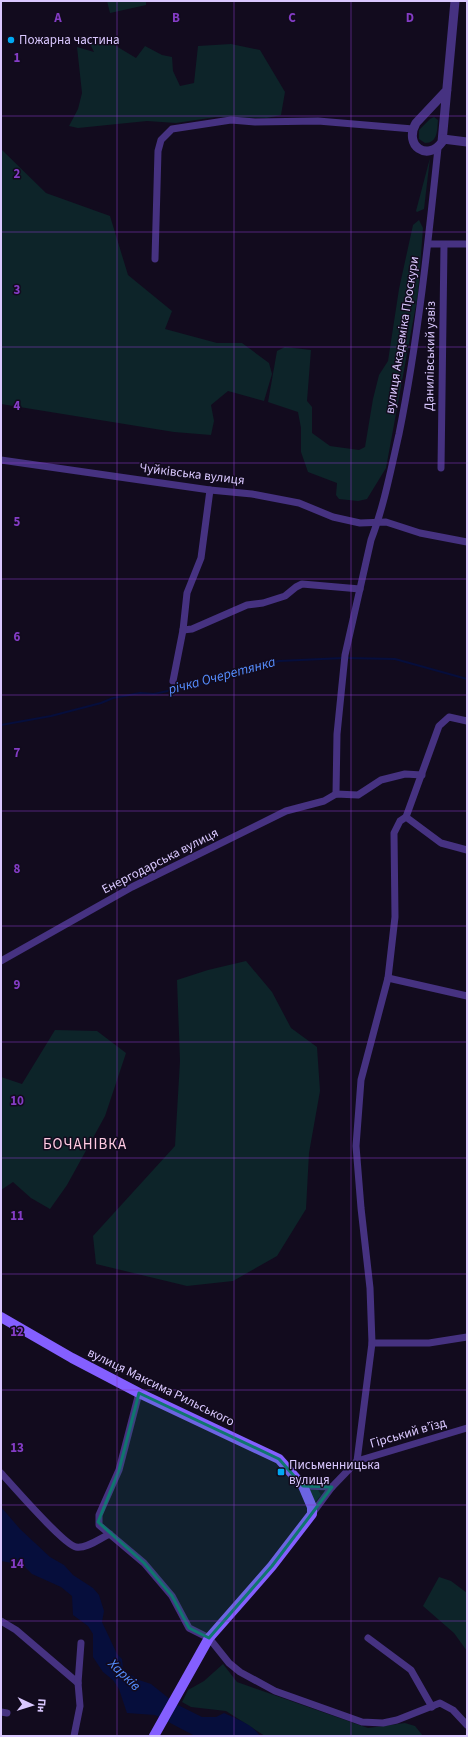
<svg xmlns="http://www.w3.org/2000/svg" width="468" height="1737" viewBox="0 0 468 1737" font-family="'Source Sans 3',sans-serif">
	<rect width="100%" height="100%" fill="#120b1e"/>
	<g fill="#0d2429">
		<path d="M 107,1 L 146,1 L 146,5 L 110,13 Z"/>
		<path d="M 111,43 L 136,58 L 145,46 L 162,55 L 172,57 L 173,71 L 180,86 L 194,83 L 198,46 L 231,44 L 260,50 L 285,92 L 281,115 L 267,118 L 216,117 L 176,123 L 147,121 L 78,128 L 69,126 L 78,109 L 82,93 L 77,47 L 94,52 L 90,44 Z"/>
		<path d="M 434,117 L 438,120 C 437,130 438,143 425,143 L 419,139 L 419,130 L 430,119 Z"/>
		<path d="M 1,149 L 46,193 L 110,216 L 128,275 L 172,311 L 165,329 L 217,343 L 242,343 L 269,363 L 272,374 L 264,401 L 228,391 L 211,405 L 214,421 L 211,435 L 174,432 L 1,404 Z"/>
		<path d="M 430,158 L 424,209 L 417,212 L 416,211 Z"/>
		<path d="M 419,220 L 423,228 L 418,294 L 386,468 L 367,499 L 358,501 L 339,499 L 336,495 L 337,483 L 308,472 L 301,452 L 301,428 L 298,412 L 268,402 L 277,351 L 285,347 L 311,350 L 307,401 L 312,407 L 312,433 L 330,446 L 359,450 L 365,447 L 373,399 L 379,375 L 388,361 L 399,289 L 413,225 Z"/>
		<path d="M 246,961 L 272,992 L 291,1028 L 317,1047 L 320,1091 L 309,1153 L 306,1209 L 277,1256 L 233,1281 L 187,1286 L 96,1264 L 93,1236 L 175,1146 L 180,1061 L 177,980 L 208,970 Z"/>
		<path d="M 55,1030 L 97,1031 L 126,1053 L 105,1116 L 67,1185 L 50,1209 L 31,1198 L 13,1182 L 1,1190 L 1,1077 L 22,1084 Z"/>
		<path d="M 315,1489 L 318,1490 L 321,1495 L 315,1502 L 309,1490 Z"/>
		<path d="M 439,1577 L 451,1581 L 467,1593 L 467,1651 L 454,1633 L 423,1606 Z"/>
		<path d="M 223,1664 L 237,1682 L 368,1728 L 405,1723 L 415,1726 L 423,1736 L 265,1736 L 226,1711 L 191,1707 L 182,1702 L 188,1690 L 204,1681 Z"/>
	</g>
	<path fill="#060e3c" d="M 1,1507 L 20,1529 L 50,1557 L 64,1565 L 73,1575 L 93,1588 L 99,1595 L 104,1611 L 102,1622 L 117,1654 L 122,1659 L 123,1668 L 128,1673 L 139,1680 L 151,1684 L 176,1704 L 202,1717 L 216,1717 L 224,1713 C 237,1719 252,1724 260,1736 L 195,1736 L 155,1715 L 127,1713 L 119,1689 L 113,1680 L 103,1672 L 93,1657 L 93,1634 L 88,1626 L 73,1615 L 72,1596 L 61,1587 L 32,1574 L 23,1565 L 1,1561 Z"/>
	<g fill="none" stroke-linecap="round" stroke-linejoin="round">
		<g stroke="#060e3c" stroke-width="2">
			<path d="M 347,658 L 395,659 L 467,679"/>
			<path d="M 1,725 L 51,716 L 101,703 L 113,698 L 140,693 L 154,694 L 227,678 L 279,661 L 343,658"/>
		</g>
		<g stroke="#463281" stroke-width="7">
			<path d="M 429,244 L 467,244"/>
			<path d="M 155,259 L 158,151 L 161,140 L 172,129 L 231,120 L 255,122 L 318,121 L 413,129"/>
			<path d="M 1,460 L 210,490 L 252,494 L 299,503 L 333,517 L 360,523 L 386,522 L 420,533 L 467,542"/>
			<path d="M 441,468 L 444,245"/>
			<path d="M 183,630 L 192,629 L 247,605 L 263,603 L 285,596 L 296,587 L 302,584 L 360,589"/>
			<path d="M 173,681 L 183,630 L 187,593 L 201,558 L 210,490"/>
			<path d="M 336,794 L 337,734 L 345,655 L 371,540 C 384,506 391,469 399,434 C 418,340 428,244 438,148"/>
			<path d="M 406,817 L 441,843 L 467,850"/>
			<path d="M 1,961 L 132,887 L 286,811 L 324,801 L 336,794 L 358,795 L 381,780 L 405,774 L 422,775"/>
			<path d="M 388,978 L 467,996"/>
			<path d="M 372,1343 L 429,1343 L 467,1337"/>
			<path d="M 139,1393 L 119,1470 L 99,1515 L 99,1525 L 144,1563 L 172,1596 L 189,1628 L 209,1638 L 229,1663 L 240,1672 L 275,1691 L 362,1722 L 383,1723 L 397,1720 L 440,1703 L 453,1710 L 467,1725"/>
			<path d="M 357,1461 L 372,1343 L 370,1288 L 361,1208 L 356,1146 L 361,1080 L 388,978 L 395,917 L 394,833 L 400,821 L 406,817 L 439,726 L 449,717 L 467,721"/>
			<path d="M 1,1473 C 12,1485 64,1545 76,1547 C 87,1549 100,1538 110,1534"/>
			<path d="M 303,1486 L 332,1487"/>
			<path d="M 312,1514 L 332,1487 L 357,1461 L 467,1428"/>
			<path d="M 1,1621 L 16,1630 L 78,1683"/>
			<path d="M 368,1638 L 411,1670 L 432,1707"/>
			<path d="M 1,1712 L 7,1713"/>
			<path d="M 74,1736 L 80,1706 L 78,1683 L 81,1643"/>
		</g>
		<g stroke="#463281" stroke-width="9">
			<path d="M 447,90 L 416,123 C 403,146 428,162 442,142 L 455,1"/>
			<path d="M 443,139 L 467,142"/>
		</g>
		<path stroke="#845fff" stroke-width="10" d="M 1,1317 L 72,1358 L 139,1393 L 279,1459 L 303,1486 L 312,1507 L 312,1514 L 272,1566 L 209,1638 L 154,1736"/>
	</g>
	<path fill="#0f766e" fill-opacity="0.2" stroke="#0f766e" stroke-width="3" stroke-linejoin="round" d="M 139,1393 L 279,1459 L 303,1486 L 332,1487 L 272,1566 L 209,1638 L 189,1628 L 172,1596 L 144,1563 L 98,1522 L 119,1470 Z"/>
	<path fill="none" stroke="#843cc5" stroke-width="1" stroke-opacity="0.55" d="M 117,1 L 117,1736M 234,1 L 234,1736M 351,1 L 351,1736M 1,116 L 467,116M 1,232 L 467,232M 1,347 L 467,347M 1,463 L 467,463M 1,579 L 467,579M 1,695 L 467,695M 1,811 L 467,811M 1,926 L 467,926M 1,1042 L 467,1042M 1,1158 L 467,1158M 1,1274 L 467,1274M 1,1390 L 467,1390M 1,1505 L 467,1505M 1,1621 L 467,1621"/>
	<g fill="#00a9f3" stroke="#120b1e" stroke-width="1.5">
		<circle cx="11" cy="40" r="4"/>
		<rect x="277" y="1468" width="8" height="8" rx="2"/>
	</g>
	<g text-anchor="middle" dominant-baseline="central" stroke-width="3" stroke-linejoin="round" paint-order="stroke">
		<g font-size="13" fill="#dac8ff" stroke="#120b1e" text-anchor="start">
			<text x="19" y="40">Пожарна частина</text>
			<text x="289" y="1465">Письменницька<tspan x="289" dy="15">вулиця</tspan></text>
		</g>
		<g font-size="13" fill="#dac8ff" stroke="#120b1e">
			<text transform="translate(402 335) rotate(-81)">вулиця Академіка Проскури</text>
			<text transform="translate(430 356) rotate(-89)">Данилівський узвіз</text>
			<text transform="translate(192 474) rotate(7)">Чуйківська вулиця</text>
			<text transform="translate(160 861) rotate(-27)">Енергодарська вулиця</text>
			<text transform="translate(161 1387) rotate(26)">вулиця Максима Рильського</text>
			<text transform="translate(408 1433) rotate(-16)">Гірський в’їзд</text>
		</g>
		<g font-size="14" font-style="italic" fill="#568eff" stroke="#120b1e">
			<text transform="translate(222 676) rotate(-15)">річка Очеретянка</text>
			<text transform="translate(124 1675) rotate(44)">Харків</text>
		</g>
		<g font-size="15" letter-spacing="1" fill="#ffcae1" stroke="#120b1e">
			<text x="85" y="1144">БОЧАНІВКА</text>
		</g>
	</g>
	<g font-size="13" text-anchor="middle" font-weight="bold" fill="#843cc5" stroke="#120b1e" stroke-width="3" stroke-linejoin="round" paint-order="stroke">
		<text x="58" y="22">A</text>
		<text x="176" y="22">B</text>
		<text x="292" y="22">C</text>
		<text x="410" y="22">D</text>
		<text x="17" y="62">1</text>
		<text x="17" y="178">2</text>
		<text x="17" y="294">3</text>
		<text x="17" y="410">4</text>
		<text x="17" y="526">5</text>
		<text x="17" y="641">6</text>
		<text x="17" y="757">7</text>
		<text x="17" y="873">8</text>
		<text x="17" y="989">9</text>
		<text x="17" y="1105">10</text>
		<text x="17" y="1220">11</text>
		<text x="17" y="1336">12</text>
		<text x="17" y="1452">13</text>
		<text x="17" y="1568">14</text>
	</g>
	<rect width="468" height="1737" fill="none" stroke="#dac8ff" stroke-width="4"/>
	<g transform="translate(32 1705) rotate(94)" stroke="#120b1e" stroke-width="3" paint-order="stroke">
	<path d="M0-3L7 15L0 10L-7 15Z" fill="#dac8ff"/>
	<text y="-6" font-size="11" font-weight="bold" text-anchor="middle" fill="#dac8ff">Пн</text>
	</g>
</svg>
